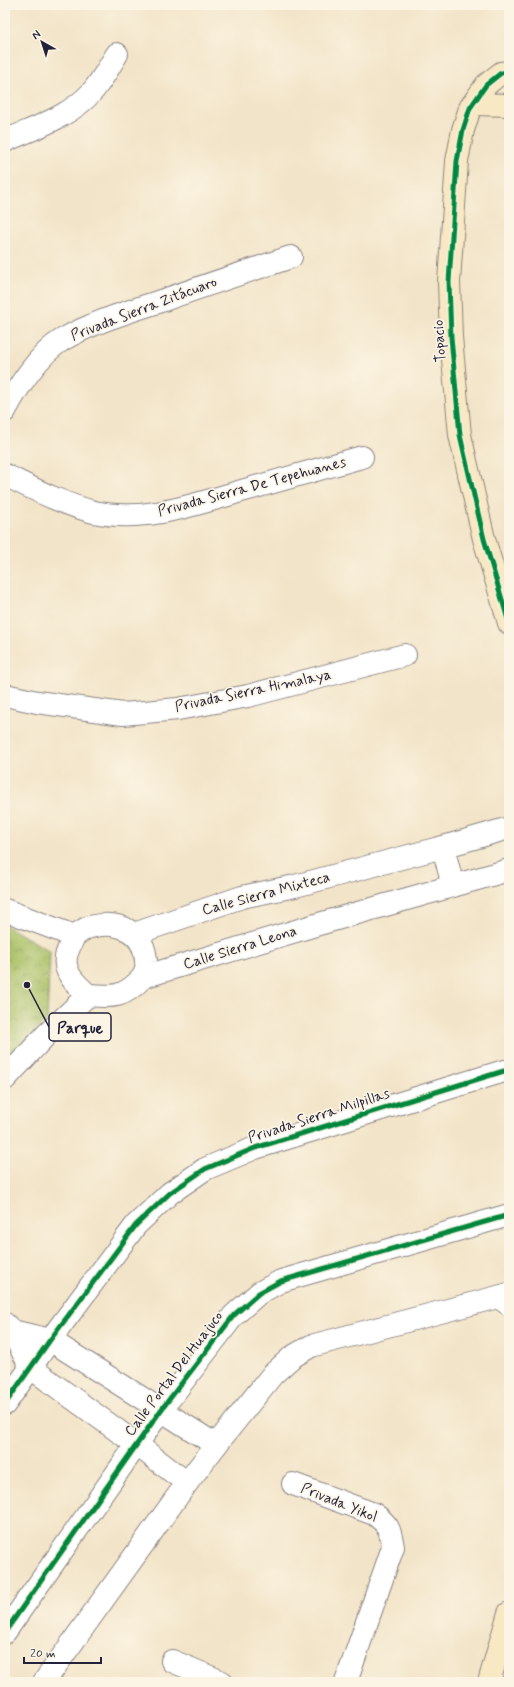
<svg xmlns="http://www.w3.org/2000/svg" width="514" height="1687" viewBox="0 0 514 1687" font-family="Mynerve,sans-serif">
	<defs>
		<pattern id="park-crowns" width="20" height="18" patternUnits="userSpaceOnUse"><rect width="20" height="18" fill="#a7bf64"/><path d="M2 6a3 3 0 1 1 6 0M12 15a3 3 0 1 1 6 0" fill="none" stroke="#889b54"/></pattern>
	</defs>
	<rect width="100%" height="100%" fill="#fcf5e5"/>
	<filter id="ink" filterUnits="userSpaceOnUse"><feTurbulence type="fractalNoise" baseFrequency=".025" numOctaves="2"/><feDisplacementMap in="SourceGraphic" scale="8" xChannelSelector="R" yChannelSelector="G"/><feConvolveMatrix kernelMatrix="1 2 1 2 8 2 1 2 1" color-interpolation-filters="sRGB"/></filter>
	<filter id="wash" filterUnits="userSpaceOnUse"><feTurbulence type="fractalNoise" baseFrequency=".012" numOctaves="4" result="noise"/><feDisplacementMap in="SourceGraphic" scale="16" xChannelSelector="R" yChannelSelector="G"/><feGaussianBlur stdDeviation="0.9" result="paint"/><feColorMatrix in="noise" values="0 0 0 0 0 0 0 0 0 0 0 0 0 0 0 0 0 1.4 0 .05"/><feComposite in="paint" operator="in"/></filter>
	<g filter="url(#wash)">
		<rect width="100%" height="100%" fill="#f2e4c8"/>
		<path fill="url(#park-crowns)" stroke="#647050" d="M 5,925 L 50,951 L 47,1020 L 5,1060 Z"/>
	</g>
	<g filter="url(#ink)">
		<g fill="none" stroke-linecap="round" stroke-linejoin="round">
			<defs>
				<path id="lane" d="M 492,1298 L 509,1309"/>
				<g id="street">
					<path d="M 5,141 C 34,128 69,117 91,93 C 101,82 109,67 117,54"/>
					<path d="M 5,411 C 17,388 39,354 62,340 C 93,322 130,311 164,300 C 206,285 249,271 291,257"/>
					<path d="M 5,475 C 34,489 62,504 94,512 C 146,523 196,504 245,490 C 284,479 323,468 362,457"/>
					<path d="M 5,695 L 37,702 L 123,714 L 178,709 L 248,696 L 405,655"/>
					<path d="M 443,847 L 453,886"/>
					<path d="M 5,910 L 74,936"/>
					<path d="M 134,934 L 242,897 L 295,886 L 443,847 L 509,828"/>
					<path d="M 74,936 C 79,933 85,928 90,927 C 118,920 145,931 146,962 C 147,967 145,973 143,977"/>
					<path d="M 74,936 C 72,942 67,950 66,957 C 63,973 77,985 88,995"/>
					<path d="M 5,1079 L 46,1035 L 88,995 C 114,997 124,998 143,977 L 319,924 L 509,870"/>
					<path d="M 5,1324 L 12,1331 L 31,1368 L 136,1444 L 187,1483"/>
					<path d="M 12,1331 L 50,1340 L 216,1445"/>
					<path d="M 5,1404 L 50,1340 L 136,1225 L 170,1193 L 205,1169 L 255,1148 L 504,1071"/>
					<path d="M 293,1484 L 374,1514 C 389,1525 390,1529 393,1547 L 346,1682"/>
					<path d="M 5,1632 L 161,1410 L 234,1315 L 259,1293 L 281,1281 L 509,1215"/>
					<path d="M 172,1661 L 222,1682"/>
					<path d="M 44,1682 L 187,1483 L 216,1445 L 273,1374 L 292,1357 L 311,1346 L 509,1294"/>
				</g>
				<g id="secondary">
					<path d="M 509,72 L 501,73 L 486,85 L 470,108 L 463,130 L 457,161 L 449,282 L 451,337 L 460,435 L 484,539 L 509,623"/>
					<path d="M 473,104 L 509,105"/>
					<path d="M 489,1682 L 509,1613"/>
				</g>
			</defs>
			<use href="#lane" stroke="#8a8382" stroke-width="16"/>
			<use href="#street" stroke="#8a8382" stroke-width="24"/>
			<use href="#secondary" stroke="#8a8382" stroke-width="24"/>
			<use href="#lane" stroke="#fff" stroke-width="14"/>
			<use href="#street" stroke="#fff" stroke-width="22"/>
			<use href="#secondary" stroke="#f8e8c3" stroke-width="22"/>
			<defs>
				<g id="cycleway">
					<path d="M 509,72 L 501,73 L 486,85 L 470,108 L 463,130 L 457,161 L 449,282 L 451,337 L 460,435 L 484,539 L 509,623"/>
					<path d="M 5,1404 L 50,1340 L 136,1225 L 170,1193 L 205,1169 L 255,1148 L 504,1071"/>
					<path d="M 5,1632 L 161,1410 L 234,1315 L 259,1293 L 281,1281 L 509,1215"/>
				</g>
			</defs>
			<use href="#cycleway" stroke="#fcf5e5" stroke-width="8"/>
			<use href="#cycleway" stroke="#00873e" stroke-width="5"/>
		</g>
	</g>
	<g text-anchor="middle" dominant-baseline="central" stroke-width="3.5" stroke-linejoin="round" paint-order="stroke">
		<g font-size="15" fill="#22223b" stroke="#fcf5e5">
			<text transform="translate(144 309) rotate(-21)">Privada Sierra Zitácuaro</text>
			<text transform="translate(440 341) rotate(-94)">Topacio</text>
			<text transform="translate(252 487) rotate(-15)">Privada Sierra De Tepehuanes</text>
			<text transform="translate(253 691) rotate(-12)">Privada Sierra Himalaya</text>
			<text transform="translate(266 894) rotate(-15)">Calle Sierra Mixteca</text>
			<text transform="translate(240 948) rotate(-17)">Calle Sierra Leona</text>
			<text transform="translate(319 1116) rotate(-18)">Privada Sierra Milpillas</text>
			<text transform="translate(174 1374) rotate(-53)">Calle Portal Del Huajuco</text>
			<text transform="translate(339 1503) rotate(22)">Privada Yikol</text>
		</g>
	</g>
	<path fill="none" stroke="#22223b" stroke-width="1.5" d="M27 985L49 1027"/>
	<circle fill="#22223b" stroke="#fcf5e5" stroke-width="1.5" cx="27" cy="985" r="4"/>
	<rect fill="#fcf5e5" stroke="#22223b" stroke-width="1.5" x="49" y="1013" width="62" height="28" rx="4"/>
	<g font-size="16" text-anchor="middle" font-weight="bold" fill="#22223b">
		<text x="80" y="1033">Parque</text>
	</g>
	<rect width="514" height="1687" fill="none" stroke="#fcf5e5" stroke-width="20"/>
	<g transform="translate(42 42) rotate(321)" stroke="#fcf5e5" stroke-width="3" paint-order="stroke">
	<path d="M0-3L7 15L0 10L-7 15Z" fill="#22223b"/>
	<text y="-6" font-size="11" font-weight="bold" text-anchor="middle" fill="#22223b">N</text>
	</g>
	<path d="M24 1657v6h77v-6" fill="none" stroke="#22223b" stroke-width="2"/>
	<text x="30" y="1657" font-size="12" fill="#22223b" stroke="#fcf5e5" stroke-width="3" paint-order="stroke">20 m</text>
</svg>
